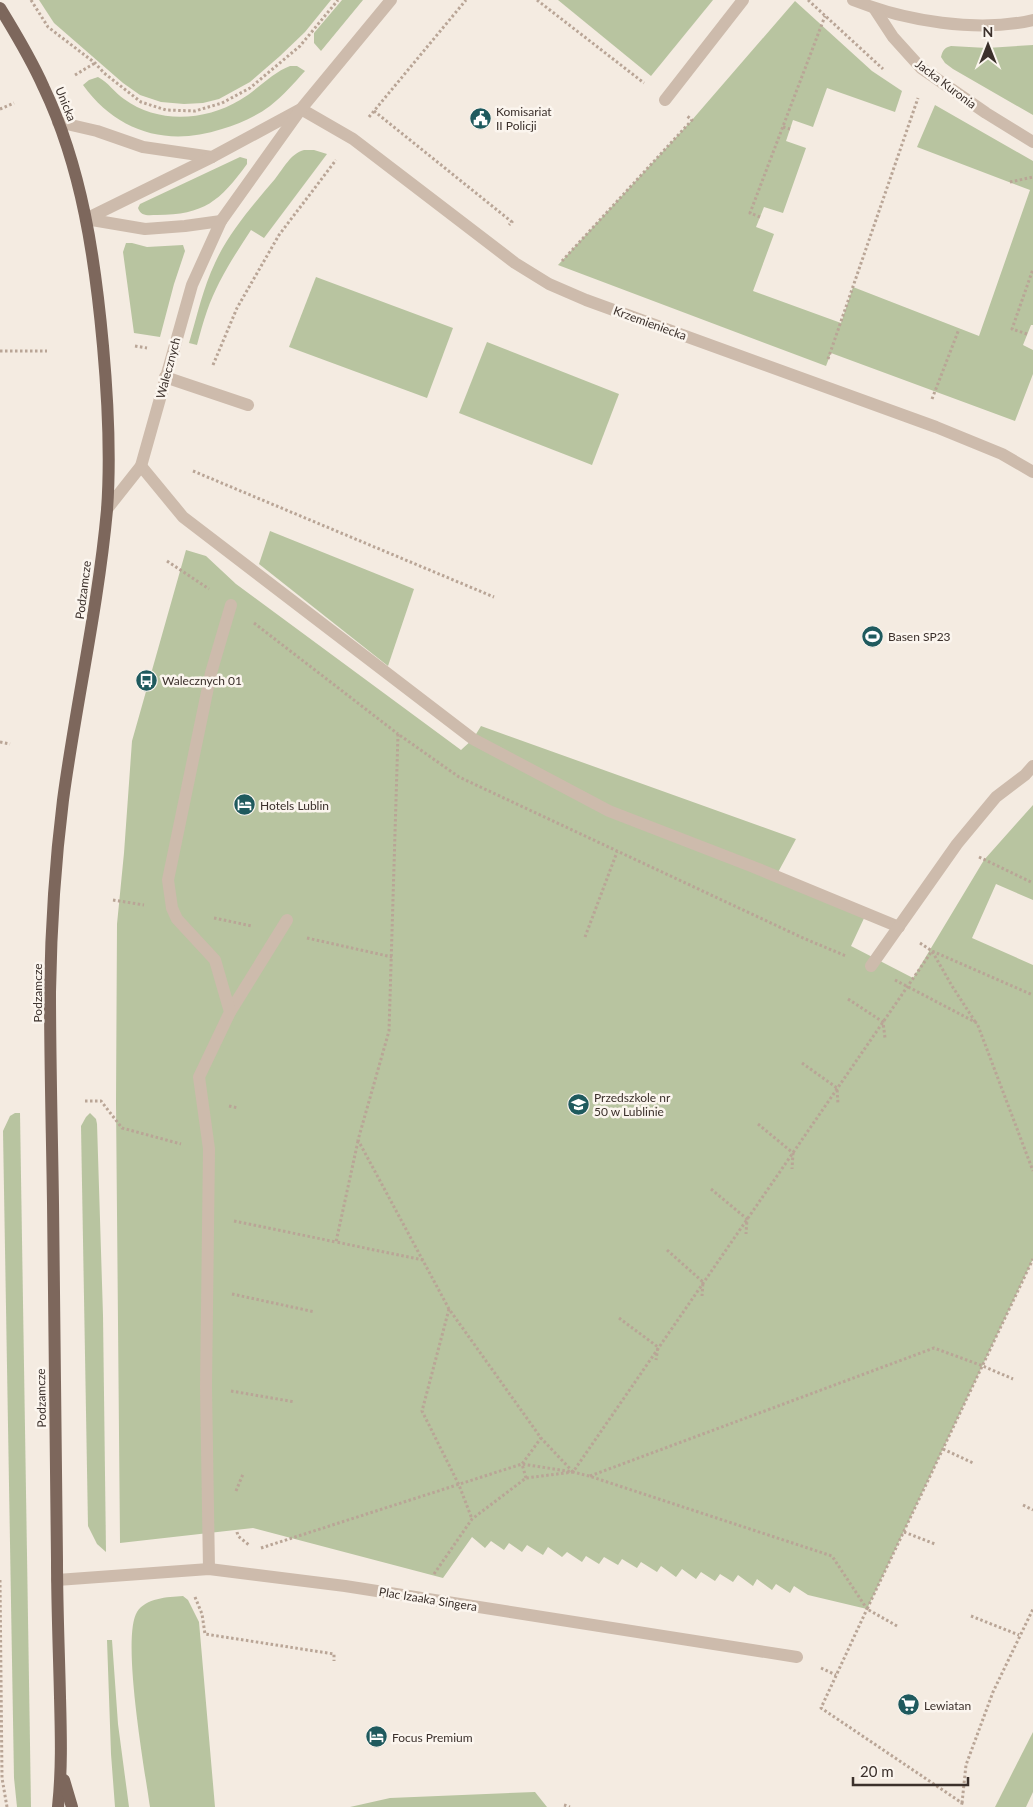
<svg xmlns="http://www.w3.org/2000/svg" width="1033" height="1807" viewBox="0 0 1033 1807" font-family="Lato,sans-serif">
	<rect width="100%" height="100%" fill="#f4ebe1"/>
	<g fill="#b8c4a0">
		<path d="M 39,0 L 331,0 L 305,32 L 280,56 L 250,82 L 219,99 L 203,103 L 184,104 L 161,102 L 140,95 L 123,83 L 54,23 Z"/>
		<path d="M 342,0 L 363,0 L 321,51 L 314,43 L 314,33 Z"/>
		<path d="M 558,0 L 713,0 L 651,76 Z"/>
		<path d="M 795,1 L 872,71 L 902,91 L 895,112 L 827,88 L 813,127 L 793,120 L 786,141 L 806,148 L 783,213 L 764,207 L 756,227 L 774,234 L 753,291 L 841,323 L 853,287 L 979,336 L 1030,190 L 917,147 L 935,105 L 1033,161 L 1033,325 L 1031,325 L 1023,345 L 1033,350 L 1033,374 L 1015,421 L 831,353 L 826,366 L 558,265 L 692,120 Z"/>
		<path d="M 1033,45 L 1033,115 L 953,69 L 945,63 L 941,57 C 943,50 944,48 951,46 L 987,48 Z"/>
		<path d="M 290,66 L 297,66 L 305,71 C 294,83 283,96 270,106 C 255,117 239,124 222,129 C 167,147 117,132 83,85 L 89,80 L 98,77 C 108,82 115,93 124,99 C 158,124 205,121 240,100 C 256,91 273,72 290,66 Z"/>
		<path d="M 304,150 L 314,150 L 327,154 L 264,238 L 251,230 C 234,256 217,282 207,311 C 203,322 200,334 197,345 L 189,343 C 197,316 203,288 215,263 C 229,232 253,205 275,179 C 283,169 291,153 304,150 Z"/>
		<path d="M 240,157 L 247,159 L 247,164 C 220,201 204,215 157,215 C 149,215 141,217 138,208 L 140,204 Z"/>
		<path d="M 126,243 L 132,243 L 147,247 L 183,245 L 185,251 L 174,284 L 160,337 L 134,333 L 123,252 Z"/>
		<path d="M 316,277 L 453,328 L 427,398 L 289,347 Z"/>
		<path d="M 487,342 L 619,394 L 592,465 L 459,413 Z"/>
		<path d="M 270,531 L 414,589 L 388,666 L 259,564 Z"/>
		<path d="M 186,550 L 206,556 L 236,584 L 461,750 L 473,739 L 481,726 L 796,839 L 776,876 L 866,914 L 851,946 L 913,978 L 984,860 L 1033,805 L 1033,900 L 996,884 L 972,938 L 1033,965 L 1033,1259 L 867,1609 L 808,1595 L 794,1586 L 790,1593 L 776,1584 L 772,1590 L 757,1579 L 753,1586 L 738,1575 L 733,1582 L 720,1574 L 715,1581 L 701,1572 L 696,1579 L 682,1569 L 676,1577 L 661,1566 L 657,1572 L 641,1562 L 637,1568 L 622,1559 L 618,1565 L 604,1557 L 599,1564 L 586,1556 L 582,1562 L 567,1552 L 562,1557 L 548,1547 L 543,1555 L 527,1545 L 522,1552 L 509,1543 L 504,1550 L 491,1541 L 485,1548 L 472,1537 L 443,1578 L 253,1528 L 120,1543 L 116,1103 L 117,924 L 124,853 L 132,741 Z"/>
		<path d="M 15,1113 L 20,1113 L 31,1807 L 17,1807 L 14,1778 L 3,1131 L 10,1116 Z"/>
		<path d="M 90,1113 L 96,1119 L 97,1124 L 103,1315 L 106,1552 L 97,1544 L 88,1526 L 81,1126 L 86,1117 Z"/>
		<path d="M 183,1596 L 188,1600 L 199,1622 L 215,1807 L 150,1807 C 145,1772 121,1638 137,1612 C 146,1598 167,1597 183,1596 Z"/>
		<path d="M 107,1640 L 112,1640 L 118,1724 L 129,1807 L 115,1807 L 111,1754 Z"/>
		<path d="M 1033,1732 L 1033,1792 L 1026,1807 L 995,1807 Z"/>
		<path d="M 535,1792 L 547,1807 L 350,1807 L 390,1798 Z"/>
	</g>
	<g fill="none" stroke-linecap="round" stroke-linejoin="round">
		<g stroke="#b9a596" stroke-width="3" stroke-dasharray="2.5 2.5" stroke-linecap="butt">
			<path d="M 31,0 L 48,27 L 95,63 L 104,73 L 141,102 L 166,110 L 195,111 L 222,103 L 250,88 L 300,46 L 338,0"/>
			<path d="M 537,0 L 644,83"/>
			<path d="M 808,0 L 883,69"/>
			<path d="M 75,75 L 95,63"/>
			<path d="M 0,109 L 14,103"/>
			<path d="M 374,111 L 512,222 L 509,225"/>
			<path d="M 369,117 L 466,0"/>
			<path d="M 783,127 L 790,129"/>
			<path d="M 1010,182 L 1033,177"/>
			<path d="M 760,217 L 750,213 L 825,16"/>
			<path d="M 562,261 L 692,120 L 687,116"/>
			<path d="M 1027,334 L 1012,329 L 1033,269"/>
			<path d="M 135,346 L 147,348"/>
			<path d="M 0,351 L 47,351"/>
			<path d="M 828,359 L 918,98"/>
			<path d="M 213,365 L 237,308 L 279,235 L 336,160"/>
			<path d="M 932,399 L 959,329"/>
			<path d="M 193,471 L 494,597"/>
			<path d="M 167,561 L 209,589"/>
			<path d="M 254,623 L 398,734"/>
			<path d="M 0,742 L 10,744"/>
			<path d="M 979,857 L 1033,883"/>
			<path d="M 113,900 L 144,905"/>
			<path d="M 214,918 L 252,926"/>
			<path d="M 585,937 L 617,852"/>
			<path d="M 307,938 L 392,957"/>
			<path d="M 920,943 L 932,951 L 952,986 L 976,1023"/>
			<path d="M 895,980 L 977,1023 L 1033,1171"/>
			<path d="M 848,999 L 883,1022 L 885,1038"/>
			<path d="M 802,1063 L 837,1088 L 838,1104"/>
			<path d="M 85,1101 L 101,1101 L 122,1128 L 181,1144"/>
			<path d="M 229,1106 L 238,1108"/>
			<path d="M 758,1124 L 793,1153 L 792,1169"/>
			<path d="M 358,1141 L 336,1242 L 423,1260"/>
			<path d="M 711,1189 L 747,1219 L 746,1234"/>
			<path d="M 234,1221 L 336,1242"/>
			<path d="M 667,1250 L 703,1282 L 702,1296"/>
			<path d="M 232,1294 L 315,1312"/>
			<path d="M 449,1309 L 422,1411 L 459,1485 L 472,1519"/>
			<path d="M 619,1318 L 658,1347 L 656,1360"/>
			<path d="M 231,1391 L 295,1402"/>
			<path d="M 943,1449 L 973,1463"/>
			<path d="M 573,1472 L 541,1438 L 449,1309 L 358,1140 L 389,1031 L 398,734 L 459,777 L 803,938 L 846,956"/>
			<path d="M 590,1476 L 934,1348 L 983,1366 L 1013,1379"/>
			<path d="M 526,1478 L 522,1464 L 541,1438"/>
			<path d="M 236,1491 L 243,1474"/>
			<path d="M 1023,1505 L 1033,1510"/>
			<path d="M 237,1532 L 238,1536 L 249,1545"/>
			<path d="M 904,1532 L 935,1544"/>
			<path d="M 261,1548 L 522,1464 L 573,1472 L 589,1476 L 832,1556 L 867,1609 L 821,1708 L 962,1803 L 961,1807"/>
			<path d="M 434,1574 L 472,1519 L 526,1478 L 573,1472 L 932,951 L 1033,995"/>
			<path d="M 0,1580 L 2,1778 L 7,1807"/>
			<path d="M 195,1597 L 202,1614 L 205,1634 L 334,1654 L 334,1661"/>
			<path d="M 971,1616 L 1019,1635"/>
			<path d="M 897,1626 L 867,1609 L 1033,1259"/>
			<path d="M 821,1668 L 836,1675"/>
			<path d="M 962,1803 L 966,1765 L 993,1692 L 1033,1609"/>
			<path d="M 564,1805 L 570,1807"/>
		</g>
		<g stroke="#cdbbac" stroke-width="12">
			<path d="M 853,0 C 905,21 978,33 1033,20"/>
			<path d="M 874,8 L 893,37 L 921,68 L 986,113 L 1033,142"/>
			<path d="M 665,100 L 743,0"/>
			<path d="M 301,109 L 353,139 L 515,263 L 549,284 L 586,300 L 936,427 L 1002,454 L 1033,472"/>
			<path d="M 58,122 L 97,131 L 143,147 L 212,157 L 299,110"/>
			<path d="M 86,219 L 212,157"/>
			<path d="M 86,219 L 145,229 L 185,226 L 221,221"/>
			<path d="M 165,377 L 248,405"/>
			<path d="M 141,466 L 183,517 L 473,739 L 609,811 L 751,866 L 899,927"/>
			<path d="M 107,509 L 141,466 L 192,285 L 221,221 L 301,109 L 391,0"/>
			<path d="M 871,966 L 957,844 L 996,797 L 1025,775 L 1033,766"/>
			<path d="M 230,1012 L 287,920"/>
			<path d="M 209,1569 L 206,1387 L 209,1149 L 199,1077 L 230,1012 L 215,960 L 177,919 L 172,908 L 168,880 L 211,673 L 231,605"/>
			<path d="M 57,1580 L 209,1569 L 345,1586 L 797,1657"/>
		</g>
		<g stroke="#7d675c" stroke-width="12">
			<path d="M 0,8 C 16,34 32,61 44,88 C 82,168 95,258 103,346 C 108,401 111,455 107,510 C 98,608 76,703 63,800 C 55,864 51,928 50,992 C 50,1062 52,1133 53,1203 C 54,1322 56,1441 57,1560 C 57,1606 59,1652 60,1697 C 61,1735 62,1769 58,1807"/>
			<path d="M 64,1780 L 72,1807"/>
		</g>
	</g>
	<defs>
		<symbol id="civic-disc" viewBox="-11 -11 22 22"><circle r="9.5" fill="#1f5a5e" stroke="#fbf5ee"/><path d="M-.6-6.5H3V-4.5H.6V-3L4-1V1h2V6H-6V1h2V-1L-.6-3ZM-1.2 2.5V6h2.4V2.5Z" fill="#fff"/></symbol>
		<symbol id="stadium-disc" viewBox="-11 -11 22 22"><circle r="9.5" fill="#1f5a5e" stroke="#fbf5ee"/><path d="M0-5a6.5 5 0 1 0 0 10a6.5 5 0 1 0 0-10ZM-3.5-1.8h7v3.6h-7Z" fill="#fff"/></symbol>
		<symbol id="bus-disc" viewBox="-11 -11 22 22"><circle r="9.5" fill="#1f5a5e" stroke="#fbf5ee"/><path d="M-5-6H5V4H4V6H2V4H-2V6H-4V4H-5ZM-3.5-4V0h7V-4ZM-3.5 1.2v1.5H-2V1.2ZM2 1.2v1.5H3.5V1.2Z" fill="#fff"/></symbol>
		<symbol id="hotel-disc" viewBox="-11 -11 22 22"><circle r="9.5" fill="#1f5a5e" stroke="#fbf5ee"/><path d="M-6-4.5h1.5V1H6V5H4.5V3h-9V5H-6ZM-4 0a1.8 1.8 0 1 1 3.6 0ZM.5 0V-2.5h3Q6-2.5 6 0Z" fill="#fff"/></symbol>
		<symbol id="school-disc" viewBox="-11 -11 22 22"><circle r="9.5" fill="#1f5a5e" stroke="#fbf5ee"/><path d="M0-5L7-2L0 1L-7-2ZM-4 1L0 2.5L4 1V4Q0 6-4 4Z" fill="#fff"/></symbol>
		<symbol id="supermarket-disc" viewBox="-11 -11 22 22"><circle r="9.5" fill="#1f5a5e" stroke="#fbf5ee"/><path d="M-6-5.5h2.5l.6 2H6L4.5 2H-2.5L-4.4-4H-6ZM-1.5 3.2a1.3 1.3 0 1 0 .1 0ZM3 3.2a1.3 1.3 0 1 0 .1 0Z" fill="#fff"/></symbol>
	</defs>
	<g fill-rule="evenodd">
		<use href="#civic-disc" x="468" y="106" width="25" height="25"/>
		<use href="#stadium-disc" x="860" y="624" width="25" height="25"/>
		<use href="#bus-disc" x="134" y="668" width="25" height="25"/>
		<use href="#hotel-disc" x="232" y="792" width="25" height="25"/>
		<use href="#school-disc" x="566" y="1092" width="25" height="25"/>
		<use href="#supermarket-disc" x="896" y="1692" width="25" height="25"/>
		<use href="#hotel-disc" x="364" y="1724" width="25" height="25"/>
	</g>
	<g text-anchor="middle" dominant-baseline="central" stroke-width="5" stroke-linejoin="round" paint-order="stroke">
		<g font-size="12" fill="#3b302b" stroke="#fbf5ee">
			<text transform="translate(946 84) rotate(37)">Jacka Kuronia</text>
			<text transform="translate(66 104) rotate(68)">Unicka</text>
			<text transform="translate(650 323) rotate(20)">Krzemieniecka</text>
			<text transform="translate(168 368) rotate(-75)">Walecznych</text>
			<text transform="translate(83 590) rotate(-83)">Podzamcze</text>
			<text transform="translate(37 993) rotate(-90)">Podzamcze</text>
			<text transform="translate(41 1398) rotate(-91)">Podzamcze</text>
			<text transform="translate(428 1599) rotate(9)">Plac Izaaka Singera</text>
		</g>
		<g font-size="12" fill="#3b302b" stroke="#fbf5ee" text-anchor="start">
			<text x="496" y="111">Komisariat<tspan x="496" dy="14">II Policji</tspan></text>
			<text x="888" y="636">Basen SP23</text>
			<text x="162" y="680">Walecznych 01</text>
			<text x="260" y="805">Hotels Lublin</text>
			<text x="594" y="1097">Przedszkole nr<tspan x="594" dy="14">50 w Lublinie</tspan></text>
			<text x="924" y="1705">Lewiatan</text>
			<text x="392" y="1737">Focus Premium</text>
		</g>
	</g>
	<g transform="translate(988 45)" stroke="#fbf5ee" stroke-width="4" paint-order="stroke">
	<path d="M0-4L9 19L0 12L-9 19Z" fill="#3b302b"/>
	<text y="-8" font-size="14" font-weight="bold" text-anchor="middle" fill="#3b302b">N</text>
	</g>
	<path d="M853 1777v8h115v-8" fill="none" stroke="#3b302b" stroke-width="2.5"/>
	<text x="860" y="1777" font-size="15" fill="#3b302b" stroke="#fbf5ee" stroke-width="4" paint-order="stroke">20 m</text>
</svg>
